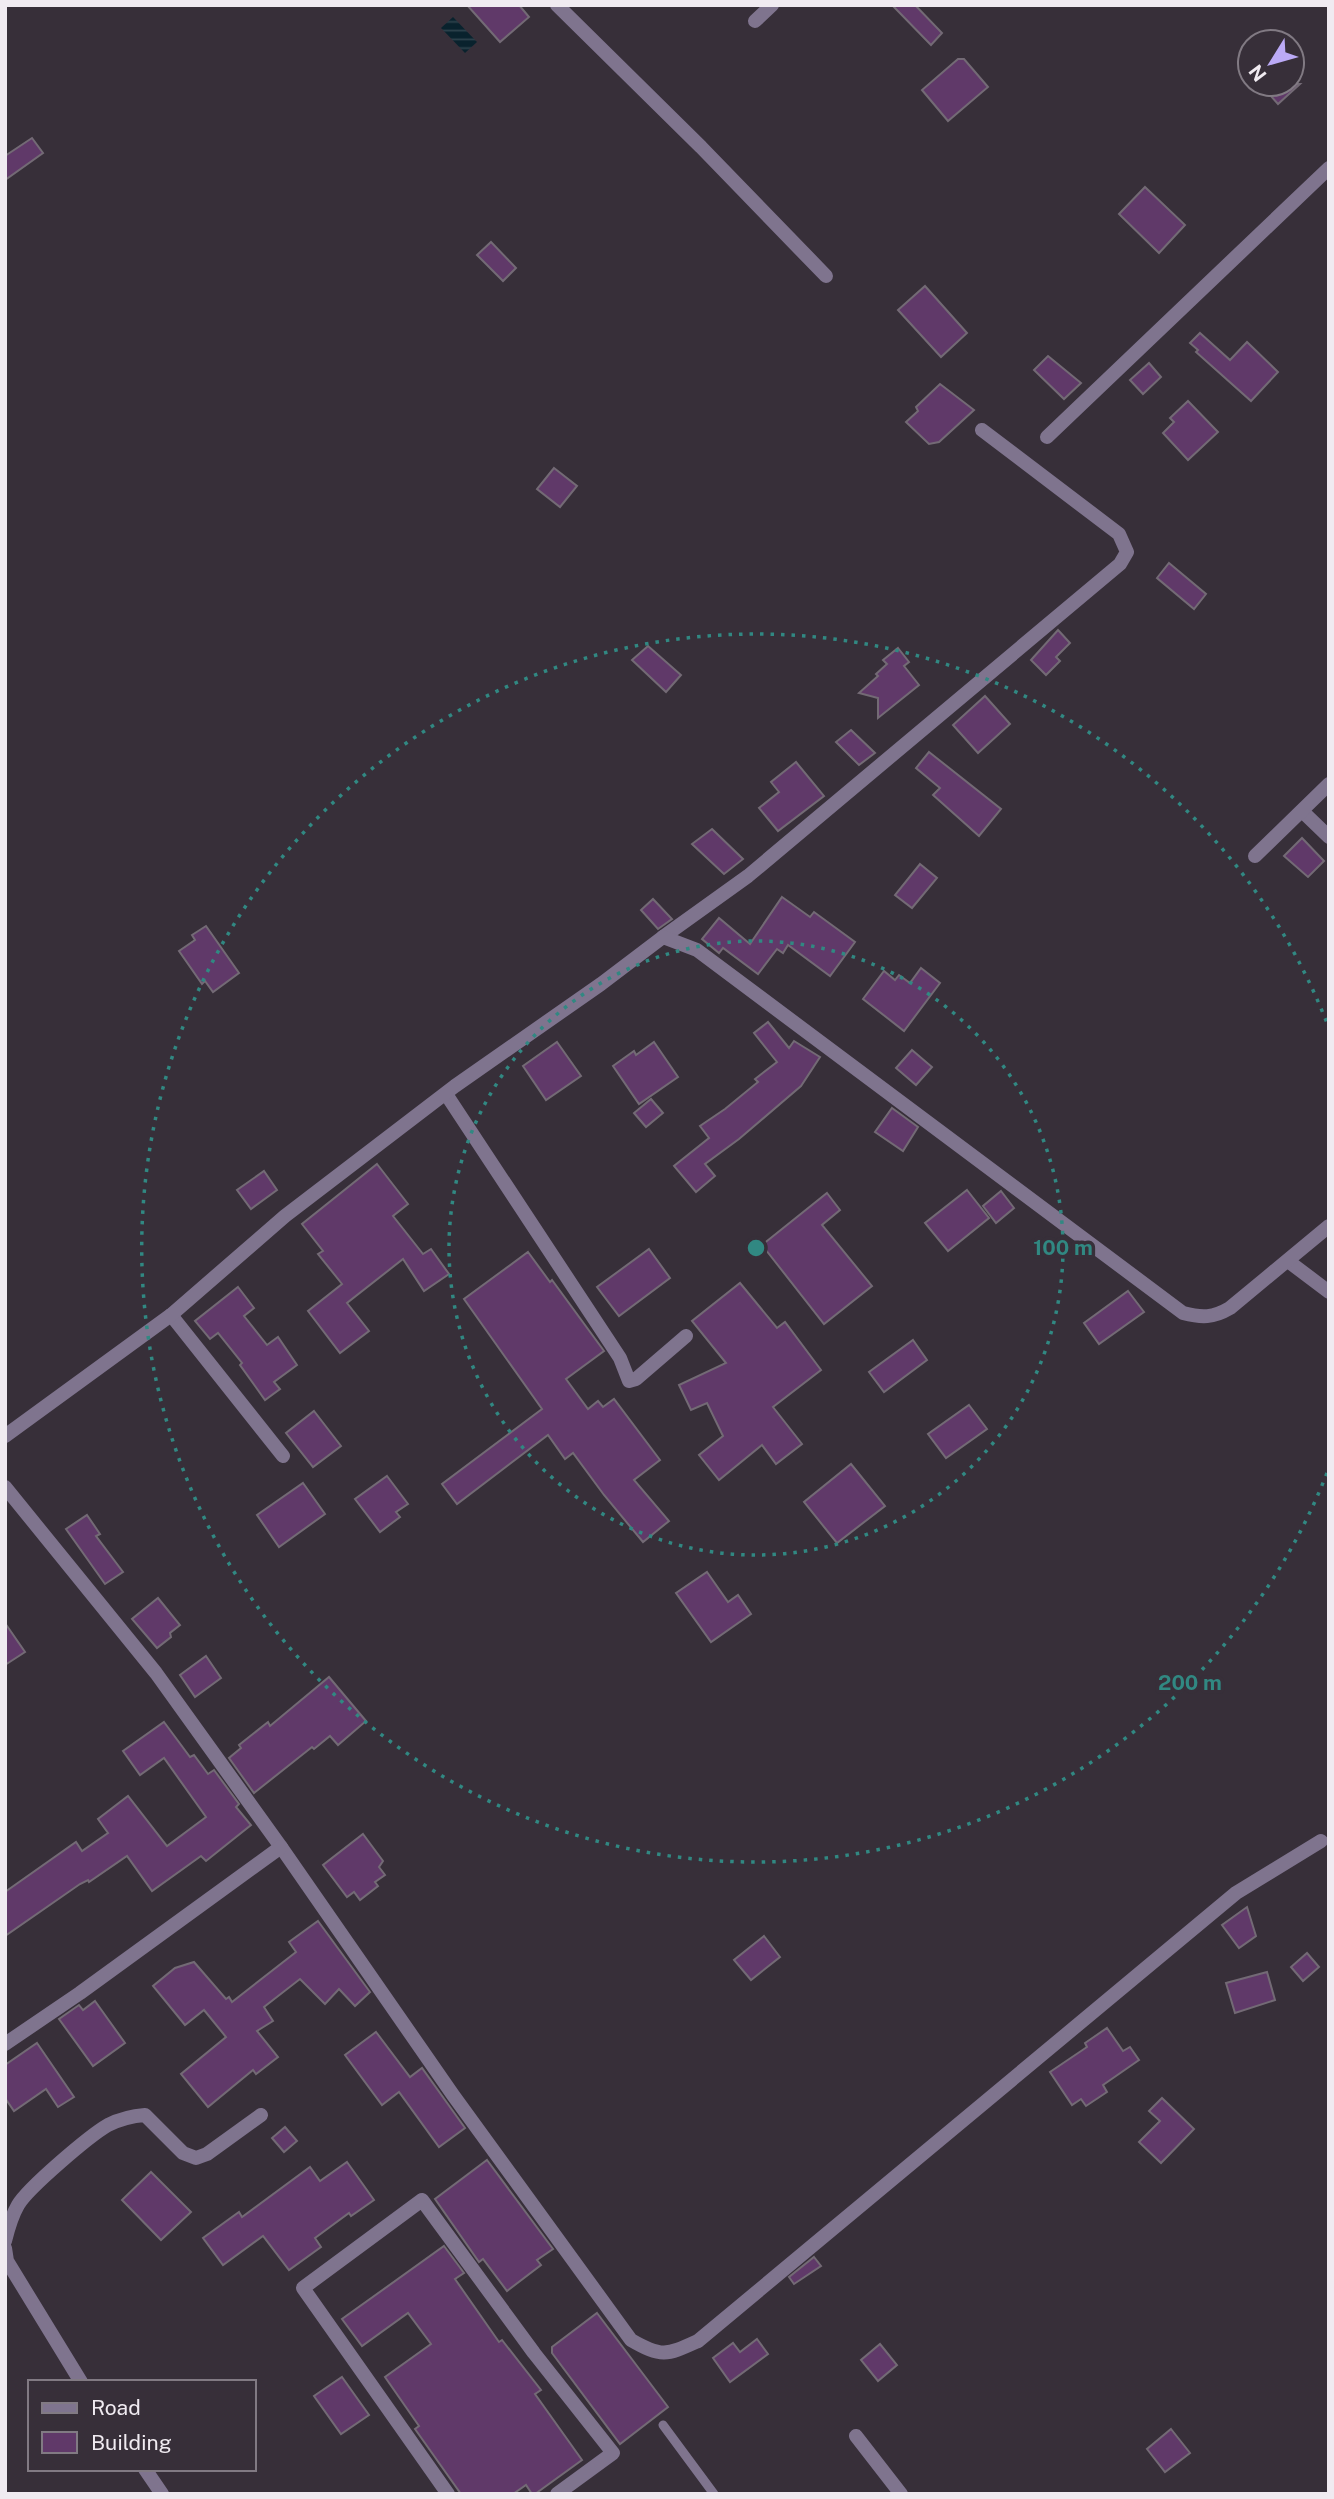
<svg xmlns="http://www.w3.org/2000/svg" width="1334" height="2499" viewBox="0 0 1334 2499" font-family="'Public Sans',sans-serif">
	<defs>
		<pattern id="water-rules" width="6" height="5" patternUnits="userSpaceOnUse" patternTransform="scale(1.75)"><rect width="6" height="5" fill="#09222d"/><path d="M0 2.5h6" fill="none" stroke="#2d424c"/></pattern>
	</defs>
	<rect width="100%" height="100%" fill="#372f39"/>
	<path fill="url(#water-rules)" d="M 453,17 L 477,42 L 465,53 L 441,28 Z"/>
	<g fill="#603969" stroke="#736a75" stroke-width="2">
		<path d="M 467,5 L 519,5 L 529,17 L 500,42 Z"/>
		<path d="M 892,5 L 915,5 L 942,33 L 931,45 Z"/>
		<path d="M 958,59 L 964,59 L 988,87 L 948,121 L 922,90 Z"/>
		<path d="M 1260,84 L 1300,84 L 1278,104 Z"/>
		<path d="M 32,138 L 43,153 L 5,180 L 5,156 Z"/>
		<path d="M 1145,187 L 1185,225 L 1159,253 L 1119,214 Z"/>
		<path d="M 491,242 L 516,268 L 503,281 L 477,255 Z"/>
		<path d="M 925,286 L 967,333 L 941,357 L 898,310 Z"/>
		<path d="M 1200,333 L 1230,360 L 1247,342 L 1278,372 L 1251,401 L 1196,352 L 1198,350 L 1190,343 Z"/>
		<path d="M 1048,356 L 1081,383 L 1064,399 L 1034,370 Z"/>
		<path d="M 1149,363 L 1161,377 L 1143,394 L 1130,380 Z"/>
		<path d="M 940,384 L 974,410 L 939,442 L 929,444 L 906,422 L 918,411 L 916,407 Z"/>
		<path d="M 1188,401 L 1218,432 L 1188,460 L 1163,433 L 1174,422 L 1170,418 Z"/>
		<path d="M 554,468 L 577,486 L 560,507 L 537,489 Z"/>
		<path d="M 1169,563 L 1206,594 L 1194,609 L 1157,578 Z"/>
		<path d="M 1058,630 L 1070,643 L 1056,657 L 1060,661 L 1046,675 L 1031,660 Z"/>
		<path d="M 648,646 L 681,675 L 666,692 L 632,660 Z"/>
		<path d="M 898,648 L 909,662 L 904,666 L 919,685 L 878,718 L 878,698 L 859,693 L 878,676 L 876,674 L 887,664 L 883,660 Z"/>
		<path d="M 985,696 L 1010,724 L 978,753 L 953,725 Z"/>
		<path d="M 851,730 L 875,753 L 859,765 L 836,742 Z"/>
		<path d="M 929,752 L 1001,809 L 979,836 L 933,795 L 940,788 L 916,768 Z"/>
		<path d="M 796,762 L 824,796 L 778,831 L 759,808 L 779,792 L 771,782 Z"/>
		<path d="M 712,829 L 743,859 L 724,874 L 692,844 Z"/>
		<path d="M 1302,838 L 1324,861 L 1308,877 L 1284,856 Z"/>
		<path d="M 920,864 L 937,878 L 912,908 L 895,895 Z"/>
		<path d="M 782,897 L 810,917 L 814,912 L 855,942 L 830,976 L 788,945 L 783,953 L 777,949 L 758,974 L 723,948 L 719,953 L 702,939 L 719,918 L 750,944 Z"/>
		<path d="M 653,899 L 672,919 L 658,929 L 641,910 Z"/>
		<path d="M 206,926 L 239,973 L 213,992 L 205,981 L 202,984 L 179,951 L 195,940 L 192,935 Z"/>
		<path d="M 921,968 L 940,983 L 904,1031 L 863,999 L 884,971 L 895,980 L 899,975 L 910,983 Z"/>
		<path d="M 768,1022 L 789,1048 L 794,1041 L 820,1057 L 801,1086 L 739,1139 L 705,1164 L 715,1176 L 696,1192 L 674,1166 L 709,1138 L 700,1126 L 725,1109 L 758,1082 L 755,1079 L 777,1062 L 754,1033 Z"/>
		<path d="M 557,1042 L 581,1076 L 546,1100 L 523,1066 Z"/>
		<path d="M 654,1042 L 678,1077 L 639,1104 L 613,1066 L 634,1051 L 636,1055 Z"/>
		<path d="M 912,1050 L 932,1067 L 916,1085 L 896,1068 Z"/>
		<path d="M 651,1099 L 663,1113 L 646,1127 L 634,1113 Z"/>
		<path d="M 892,1108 L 918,1127 L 903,1151 L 875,1132 Z"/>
		<path d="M 377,1164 L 408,1204 L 393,1216 L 423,1254 L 431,1249 L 449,1274 L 424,1291 L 403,1259 L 347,1303 L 369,1331 L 340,1353 L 308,1311 L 342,1284 L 318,1254 L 323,1251 L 302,1224 Z"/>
		<path d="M 264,1171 L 277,1190 L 251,1209 L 237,1190 Z"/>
		<path d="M 967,1190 L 989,1218 L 948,1251 L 925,1223 Z"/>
		<path d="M 1001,1191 L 1014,1208 L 996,1223 L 983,1206 Z"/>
		<path d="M 827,1193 L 840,1210 L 822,1225 L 872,1286 L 824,1324 L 762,1245 Z"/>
		<path d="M 649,1249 L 670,1278 L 619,1316 L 597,1287 Z"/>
		<path d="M 528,1252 L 550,1282 L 552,1280 L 604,1351 L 566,1379 L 588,1409 L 598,1401 L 603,1407 L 614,1399 L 660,1460 L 634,1480 L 669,1521 L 643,1542 L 604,1495 L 573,1453 L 565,1459 L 548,1435 L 457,1504 L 442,1484 L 542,1409 L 464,1299 Z"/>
		<path d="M 740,1283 L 777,1328 L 785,1322 L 821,1370 L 773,1407 L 802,1444 L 776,1464 L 762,1445 L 719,1480 L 699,1455 L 723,1436 L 707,1403 L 691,1410 L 679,1385 L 726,1363 L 692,1321 Z"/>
		<path d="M 238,1287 L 254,1308 L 244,1316 L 267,1345 L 278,1337 L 297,1365 L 274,1382 L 280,1389 L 265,1400 L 240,1365 L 242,1363 L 218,1333 L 210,1339 L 195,1321 Z"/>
		<path d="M 1128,1291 L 1144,1312 L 1099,1344 L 1084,1323 Z"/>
		<path d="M 913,1340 L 927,1360 L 884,1392 L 869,1372 Z"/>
		<path d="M 969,1405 L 987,1429 L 946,1458 L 928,1434 Z"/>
		<path d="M 314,1411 L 341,1446 L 313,1467 L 286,1433 Z"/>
		<path d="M 851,1464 L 885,1506 L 837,1543 L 804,1502 Z"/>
		<path d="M 387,1476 L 408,1504 L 396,1512 L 400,1517 L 380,1532 L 355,1499 Z"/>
		<path d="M 303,1483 L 325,1514 L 279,1547 L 257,1515 Z"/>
		<path d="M 87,1515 L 100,1534 L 96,1536 L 123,1572 L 105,1584 L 66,1529 Z"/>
		<path d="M 707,1572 L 728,1602 L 738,1595 L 751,1614 L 711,1642 L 676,1593 Z"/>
		<path d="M 158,1598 L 180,1625 L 170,1633 L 171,1637 L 157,1648 L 132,1619 Z"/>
		<path d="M 5,1623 L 25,1652 L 5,1665 Z"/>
		<path d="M 206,1656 L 221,1678 L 195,1697 L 180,1675 Z"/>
		<path d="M 329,1677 L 366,1721 L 338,1745 L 330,1736 L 314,1749 L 312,1747 L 254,1793 L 229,1758 L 241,1748 L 239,1745 L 268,1722 L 270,1726 Z"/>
		<path d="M 164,1722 L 190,1757 L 194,1755 L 208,1774 L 214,1770 L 239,1804 L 236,1807 L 251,1825 L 206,1861 L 201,1856 L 152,1891 L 127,1856 L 89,1882 L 88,1880 L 80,1884 L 5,1936 L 5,1892 L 76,1842 L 82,1851 L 108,1833 L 98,1819 L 128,1796 L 167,1846 L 206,1817 L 164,1758 L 140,1775 L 123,1751 Z"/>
		<path d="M 363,1834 L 383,1861 L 379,1867 L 385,1875 L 375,1882 L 378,1886 L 360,1900 L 354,1892 L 347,1897 L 323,1865 Z"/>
		<path d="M 1247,1907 L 1256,1936 L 1239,1948 L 1222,1925 Z"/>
		<path d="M 318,1921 L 370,1992 L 355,2006 L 339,1989 L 325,2004 L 300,1979 L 264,2007 L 273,2021 L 257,2031 L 278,2057 L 256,2074 L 253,2070 L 208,2107 L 181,2074 L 226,2037 L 204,2010 L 185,2025 L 153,1986 L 175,1968 L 194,1962 L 226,1999 L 229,1997 L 232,2002 L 296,1952 L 289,1942 Z"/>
		<path d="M 764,1936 L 780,1957 L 751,1980 L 734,1960 Z"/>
		<path d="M 1307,1953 L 1319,1967 L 1303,1981 L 1291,1967 Z"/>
		<path d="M 1267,1972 L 1275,2000 L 1235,2013 L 1226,1983 Z"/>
		<path d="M 95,2001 L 125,2043 L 93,2066 L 59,2019 L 79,2005 L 83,2010 Z"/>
		<path d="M 1107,2028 L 1123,2051 L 1130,2047 L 1139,2060 L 1103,2085 L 1107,2092 L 1086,2106 L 1081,2099 L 1072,2105 L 1050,2072 L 1087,2047 L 1085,2043 Z"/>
		<path d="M 376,2032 L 410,2077 L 422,2068 L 465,2128 L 439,2147 L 399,2092 L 382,2105 L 345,2055 Z"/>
		<path d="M 37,2043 L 74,2097 L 58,2107 L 46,2089 L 14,2111 L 5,2098 L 5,2065 Z"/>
		<path d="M 1162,2098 L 1194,2129 L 1161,2163 L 1139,2142 L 1160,2121 L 1149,2111 Z"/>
		<path d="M 285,2127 L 297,2141 L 284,2152 L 272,2138 Z"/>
		<path d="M 487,2160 L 553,2249 L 537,2260 L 541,2265 L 507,2291 L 483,2259 L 479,2262 L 435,2199 Z"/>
		<path d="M 347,2162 L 374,2200 L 351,2216 L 349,2213 L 315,2238 L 321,2247 L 289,2270 L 263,2236 L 223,2265 L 203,2238 L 239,2212 L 242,2217 L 310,2167 L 320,2181 Z"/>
		<path d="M 151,2172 L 191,2212 L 161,2240 L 122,2200 Z"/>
		<path d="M 444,2246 L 464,2273 L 455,2279 L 499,2342 L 502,2340 L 541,2390 L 535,2394 L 582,2460 L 535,2494 L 532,2494 L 526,2485 L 513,2494 L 461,2494 L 415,2429 L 419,2426 L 385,2377 L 431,2344 L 408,2313 L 362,2346 L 342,2319 Z"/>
		<path d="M 814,2257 L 821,2266 L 794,2284 L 789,2277 Z"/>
		<path d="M 597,2313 L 668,2407 L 620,2444 L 552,2353 L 552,2347 Z"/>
		<path d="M 757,2339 L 768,2354 L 730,2382 L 713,2358 L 733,2343 L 740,2352 Z"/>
		<path d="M 880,2344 L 897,2365 L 878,2381 L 861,2360 Z"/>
		<path d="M 342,2377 L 369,2415 L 341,2434 L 314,2396 Z"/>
		<path d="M 1171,2429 L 1190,2453 L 1165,2472 L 1147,2449 Z"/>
	</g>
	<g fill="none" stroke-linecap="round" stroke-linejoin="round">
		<path stroke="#7f748e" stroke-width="9" d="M 663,2425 L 714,2494"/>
		<g stroke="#7f748e" stroke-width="14">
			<path d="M 557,5 L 701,147 L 826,276"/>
			<path d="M 755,21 L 772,5"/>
			<path d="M 1047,437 L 1329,168"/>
			<path d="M 1302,811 L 1329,837"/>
			<path d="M 1255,856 L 1329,784"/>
			<path d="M 663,937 L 748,876 L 1120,564 L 1127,552 L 1119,534 L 982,430"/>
			<path d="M 446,1094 L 620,1358 L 629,1381 L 636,1379 L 686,1336"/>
			<path d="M 1288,1261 L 1329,1292"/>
			<path d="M 171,1315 L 283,1456"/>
			<path d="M 5,1436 L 171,1315 L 285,1216 L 455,1086 L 601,984 L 663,937 L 697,950 L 1183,1313 C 1202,1318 1213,1318 1230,1308 L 1329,1226"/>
			<path d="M 5,1487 L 156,1673 L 281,1847 L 453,2095 L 631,2340 C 662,2358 667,2355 698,2341 L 1236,1893 L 1321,1841"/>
			<path d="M 5,2044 L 80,1993 L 281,1847"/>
			<path d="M 5,2241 C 8,2229 11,2217 18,2205 C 28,2188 89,2136 108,2125 C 120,2119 131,2116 145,2115 L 183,2153 L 196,2158 L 207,2154 L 261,2115"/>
			<path d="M 5,2248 L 7,2261 L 81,2382"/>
			<path d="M 856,2436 L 901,2494"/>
			<path d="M 145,2469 L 162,2494"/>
			<path d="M 448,2494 L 303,2288 L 422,2200 L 534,2353 L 613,2453 L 557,2494"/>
		</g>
	</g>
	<g fill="none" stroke="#318882" stroke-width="3.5" stroke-dasharray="3.5 7">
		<circle cx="756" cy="1248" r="307"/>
		<path d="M1327 1473A614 614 0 1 1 1327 1023"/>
	</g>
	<circle cx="756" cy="1248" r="10" fill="#318882" stroke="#372f39" stroke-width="3.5"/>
	<g font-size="21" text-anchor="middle" font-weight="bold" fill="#318882" stroke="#372f39" stroke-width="7" stroke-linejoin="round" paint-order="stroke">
		<text x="1063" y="1255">100 m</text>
		<text x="1190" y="1690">200 m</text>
	</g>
	<rect width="1334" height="2499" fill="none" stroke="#f0ebf1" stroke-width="14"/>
	<rect x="28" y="2380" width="228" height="91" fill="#372f39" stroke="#817a83" stroke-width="2"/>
	<rect x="42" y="2403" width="35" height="10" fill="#7f748e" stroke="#817a83" stroke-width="2"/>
	<text x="91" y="2415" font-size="21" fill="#f0ebf1">Road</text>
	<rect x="42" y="2432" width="35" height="21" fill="#603969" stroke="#817a83" stroke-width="2"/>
	<text x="91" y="2450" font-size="21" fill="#f0ebf1">Building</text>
	<g transform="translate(1271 63) rotate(233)"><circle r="33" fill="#372f39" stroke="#817a83" stroke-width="2"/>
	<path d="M0-5L12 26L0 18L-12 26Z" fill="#bbaaf6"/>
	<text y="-10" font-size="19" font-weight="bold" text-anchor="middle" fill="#f0ebf1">N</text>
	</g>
</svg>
